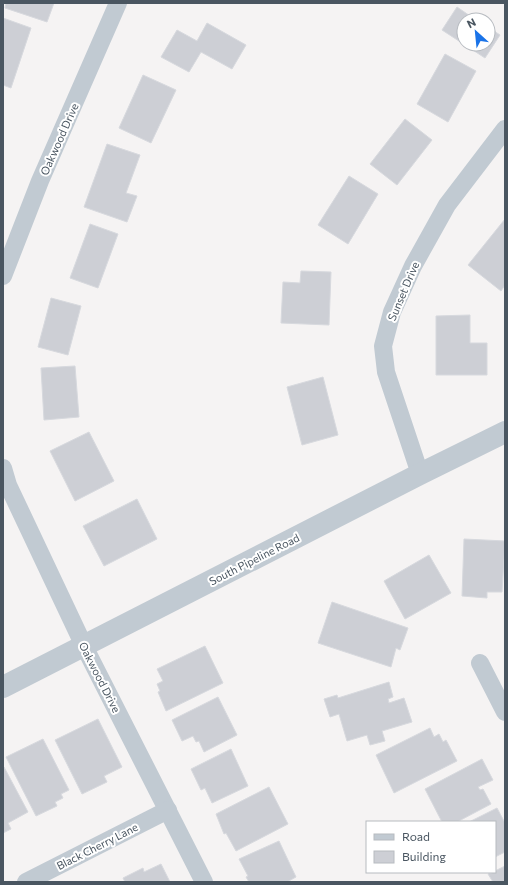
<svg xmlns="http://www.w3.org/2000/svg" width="508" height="885" viewBox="0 0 508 885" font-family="Commissioner,sans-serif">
	<rect width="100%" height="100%" fill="#f5f3f3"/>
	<g fill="#cdcfd5" stroke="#d7d9de">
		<path d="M 6,3 L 54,3 L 47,22 L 5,8 Z"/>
		<path d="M 457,7 L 476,20 L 464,20 L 464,44 L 488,44 L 488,27 L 500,35 L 485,58 L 442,30 Z"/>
		<path d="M 3,18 L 31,28 L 11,88 L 3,85 Z"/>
		<path d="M 207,23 L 246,45 L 232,69 L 201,52 L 189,72 L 161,57 L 177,30 L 197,41 Z"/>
		<path d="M 445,54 L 476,71 L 448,122 L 417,104 Z"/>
		<path d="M 143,75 L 176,90 L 151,143 L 119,128 Z"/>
		<path d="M 405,119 L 432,140 L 397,185 L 370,164 Z"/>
		<path d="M 107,144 L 140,155 L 126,193 L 137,196 L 127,222 L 84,207 Z"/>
		<path d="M 349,176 L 378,194 L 348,244 L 318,225 Z"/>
		<path d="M 505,219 L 505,285 L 501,291 L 468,265 Z"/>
		<path d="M 90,224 L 118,234 L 98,288 L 70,278 Z"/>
		<path d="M 301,271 L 331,272 L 329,325 L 281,323 L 283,282 L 300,283 Z"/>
		<path d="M 51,298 L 81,306 L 68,355 L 38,347 Z"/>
		<path d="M 470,315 L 470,343 L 487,343 L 487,375 L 436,375 L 436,316 Z"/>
		<path d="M 75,366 L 79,417 L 44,420 L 41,368 Z"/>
		<path d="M 323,377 L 338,435 L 302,445 L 287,387 Z"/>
		<path d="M 89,432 L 114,481 L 75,501 L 50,451 Z"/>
		<path d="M 137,499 L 157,539 L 104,566 L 83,526 Z"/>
		<path d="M 464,539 L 505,541 L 502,592 L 487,592 L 487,598 L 462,596 Z"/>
		<path d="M 429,555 L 451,593 L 405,619 L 384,581 Z"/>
		<path d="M 332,602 L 408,628 L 400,650 L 396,648 L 391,667 L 318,643 Z"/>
		<path d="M 205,646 L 223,683 L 166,711 L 158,692 L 160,691 L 157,684 L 163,681 L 157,669 Z"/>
		<path d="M 389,682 L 393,697 L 388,699 L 389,703 L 404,698 L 412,722 L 382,731 L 385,741 L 370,745 L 367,735 L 347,741 L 339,714 L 330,717 L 324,699 L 337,695 L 338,698 Z"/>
		<path d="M 218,697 L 237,735 L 204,752 L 199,741 L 196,742 L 193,736 L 182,741 L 172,720 Z"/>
		<path d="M 98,719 L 122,767 L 104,776 L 107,782 L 82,794 L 55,740 Z"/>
		<path d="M 430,728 L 434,737 L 439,734 L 443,742 L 446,740 L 457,761 L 394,793 L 376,755 Z"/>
		<path d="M 43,739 L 69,790 L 61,794 L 63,798 L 55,802 L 57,806 L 36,816 L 6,757 Z"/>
		<path d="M 231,749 L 248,786 L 212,803 L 205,788 L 201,790 L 191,769 Z"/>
		<path d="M 482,759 L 493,780 L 478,787 L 480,790 L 483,789 L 491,804 L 457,822 L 442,822 L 425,789 Z"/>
		<path d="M 4,767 L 28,812 L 8,823 L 11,829 L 3,833 L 3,768 Z"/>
		<path d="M 269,787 L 288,824 L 236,851 L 226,833 L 224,834 L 216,814 Z"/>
		<path d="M 497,808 L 505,823 L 505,852 L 495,857 L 495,822 L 469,822 Z"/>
		<path d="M 279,841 L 296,877 L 287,882 L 249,882 L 246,877 L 248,876 L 239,859 Z"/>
		<path d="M 161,864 L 170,882 L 125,882 L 123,878 L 143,868 L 144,872 Z"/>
		<path d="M 505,866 L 505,882 L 493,882 L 488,874 L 495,872 L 495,871 Z"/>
	</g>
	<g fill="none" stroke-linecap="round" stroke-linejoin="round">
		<g stroke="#c1cad2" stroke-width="18">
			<path d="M 3,276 L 40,181 L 118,3"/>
			<path d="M 3,468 L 8,485 L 84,646 L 204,882"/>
			<path d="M 420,474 L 386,372 L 383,346 L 392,312 L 413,266 L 447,205 L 505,129"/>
			<path d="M 480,663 L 505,712"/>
			<path d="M 26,882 L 168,810"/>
		</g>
		<path stroke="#c1cad2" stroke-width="22" d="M 3,687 L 420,474 L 505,432"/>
	</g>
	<g text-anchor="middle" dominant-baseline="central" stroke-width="4" stroke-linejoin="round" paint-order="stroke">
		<g font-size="11" fill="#4a5661" stroke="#fff">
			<text transform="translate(59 139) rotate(-66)">Oakwood Drive</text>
			<text transform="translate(403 291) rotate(-67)">Sunset Drive</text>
			<text transform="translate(254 559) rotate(-27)">South Pipeline Road</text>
			<text transform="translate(100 677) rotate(63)">Oakwood Drive</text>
			<text transform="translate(97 846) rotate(-27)">Black Cherry Lane</text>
		</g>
	</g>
	<rect width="508" height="885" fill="none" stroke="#4a5661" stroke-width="8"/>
	<rect x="366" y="821" width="130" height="52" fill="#ffffff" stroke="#b7bbc0"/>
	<rect x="374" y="834" width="20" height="6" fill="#c1cad2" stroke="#b7bbc0"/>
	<text x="402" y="841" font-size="12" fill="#4a5661">Road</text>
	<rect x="374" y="851" width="20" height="12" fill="#cdcfd5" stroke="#b7bbc0"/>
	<text x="402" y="861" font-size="12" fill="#4a5661">Building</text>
	<g transform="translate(476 32) rotate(333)"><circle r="19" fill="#ffffff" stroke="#b7bbc0"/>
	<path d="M0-3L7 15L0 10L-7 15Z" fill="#1a73e8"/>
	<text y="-6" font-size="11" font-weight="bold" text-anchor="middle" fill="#4a5661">N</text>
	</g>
</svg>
